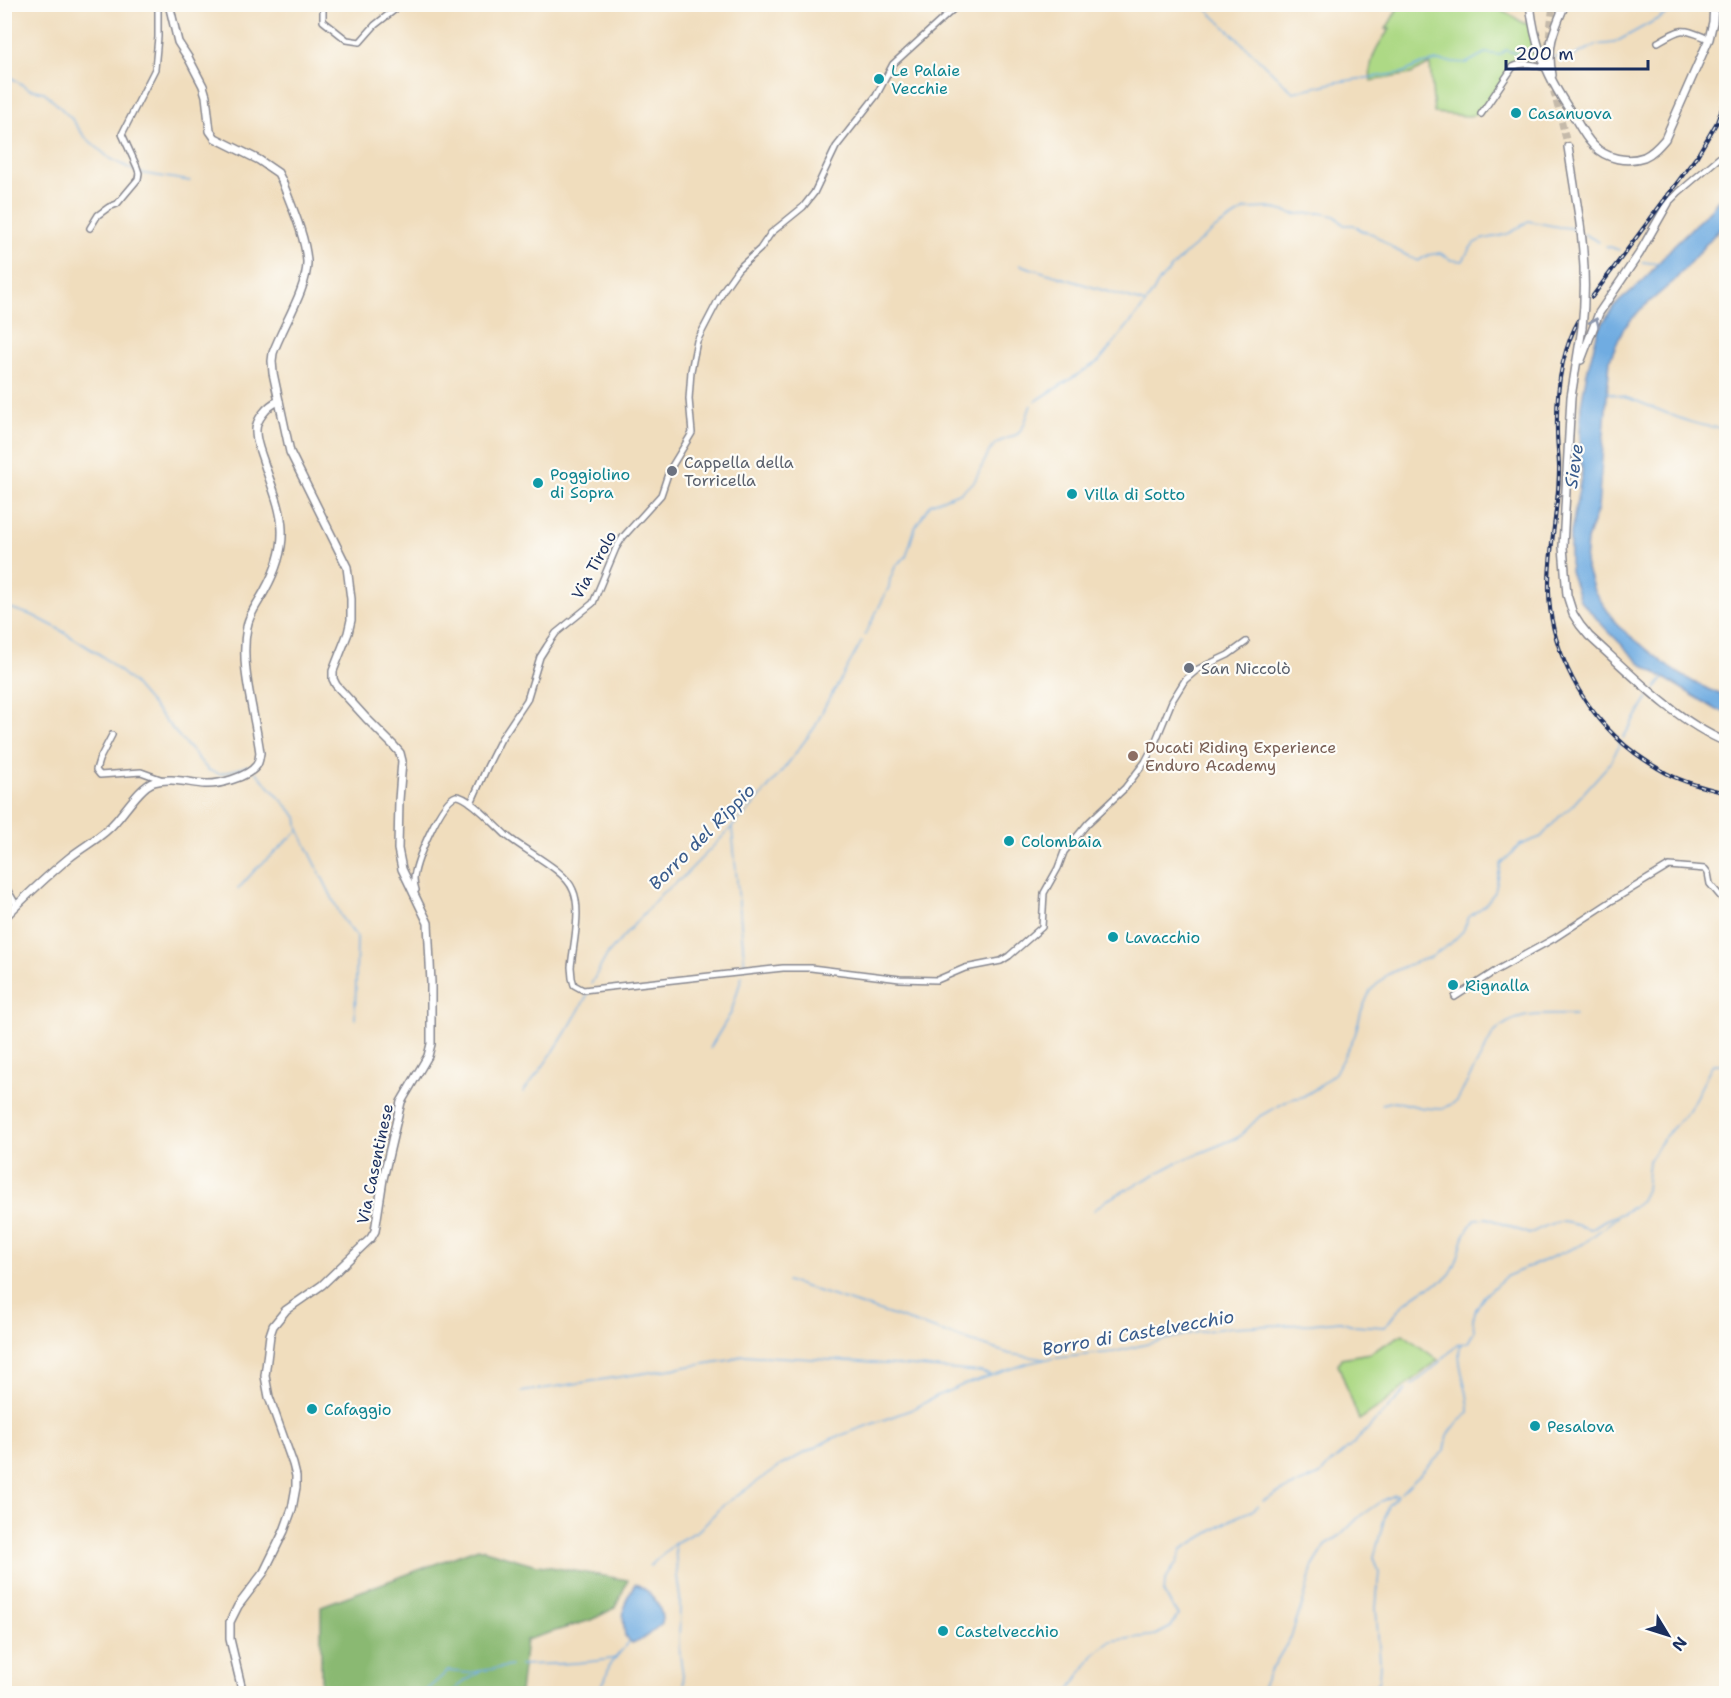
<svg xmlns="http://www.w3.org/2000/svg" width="1731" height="1698" viewBox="0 0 1731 1698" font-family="'Shantell Sans',sans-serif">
	<rect width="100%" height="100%" fill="#fdfcf7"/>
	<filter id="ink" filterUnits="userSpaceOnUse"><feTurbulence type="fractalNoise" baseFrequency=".0167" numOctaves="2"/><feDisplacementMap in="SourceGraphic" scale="12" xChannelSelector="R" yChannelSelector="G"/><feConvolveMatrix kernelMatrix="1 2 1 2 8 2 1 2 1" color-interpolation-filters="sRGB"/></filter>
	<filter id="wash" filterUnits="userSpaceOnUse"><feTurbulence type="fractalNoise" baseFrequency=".008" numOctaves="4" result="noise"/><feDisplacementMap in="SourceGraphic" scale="24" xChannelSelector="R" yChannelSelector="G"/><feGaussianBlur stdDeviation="1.35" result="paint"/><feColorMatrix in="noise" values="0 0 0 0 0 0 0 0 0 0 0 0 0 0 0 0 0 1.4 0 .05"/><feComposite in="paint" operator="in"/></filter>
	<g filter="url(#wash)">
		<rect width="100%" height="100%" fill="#f0ddbd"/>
		<g fill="#add985" stroke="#648472" stroke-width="1.5">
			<path d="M 1393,5 L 1494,5 L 1525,24 L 1532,20 L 1540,52 L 1538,61 L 1515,61 L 1481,114 L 1468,116 L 1434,113 L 1430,64 L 1411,74 L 1371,81 C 1368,60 1377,45 1390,29 L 1386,29 L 1397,10 Z"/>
			<path d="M 1403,1334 L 1438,1360 L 1383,1404 L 1359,1420 L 1338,1364 L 1341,1358 L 1370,1353 Z"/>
		</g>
		<path fill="#8ab972" stroke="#527468" stroke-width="1.5" d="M 478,1548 L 533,1564 L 628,1580 L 615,1608 L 591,1620 L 526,1640 L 520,1693 L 321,1693 L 321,1606 Z"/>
		<g fill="#6face1" stroke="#456ea0" stroke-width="1.5">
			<path d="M 1726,190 L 1726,221 L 1674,281 L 1640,310 L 1623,329 L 1610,359 L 1598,508 L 1587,540 L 1585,563 L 1594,591 L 1618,626 L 1671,669 L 1695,683 L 1726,697 L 1726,712 L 1717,710 L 1641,664 L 1606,629 L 1580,600 L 1570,571 L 1570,538 L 1582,472 L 1580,435 L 1581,406 L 1586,377 L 1598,330 L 1614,306 L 1644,280 L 1674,245 L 1712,208 Z"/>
			<path d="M 635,1584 C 645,1587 659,1601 661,1613 C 662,1616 662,1620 662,1623 L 644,1638 L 632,1643 L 625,1636 C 622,1614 622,1603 635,1584 Z"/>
		</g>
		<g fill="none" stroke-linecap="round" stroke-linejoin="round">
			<g stroke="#6face1" stroke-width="1.5">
				<path d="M 1201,4 L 1293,92 L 1337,82 L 1402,73 L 1422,64 L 1437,61 L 1467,63 L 1485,53 L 1500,55 L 1505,50 L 1539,60"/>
				<path d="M 1553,57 L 1574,56 L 1596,45 L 1614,43 L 1672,11 L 1688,9"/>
				<path d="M 4,73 L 29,89 L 44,92 L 71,118 L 84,136 L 109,158 L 135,171"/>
				<path d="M 140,173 L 190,181"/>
				<path d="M 1584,234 L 1599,242"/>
				<path d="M 1606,246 L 1619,250"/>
				<path d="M 1643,262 L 1658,264"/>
				<path d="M 1020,265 L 1145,303"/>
				<path d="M 1607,392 C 1618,396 1629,398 1639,402 C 1668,413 1695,428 1726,428"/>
				<path d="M 1036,401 L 1099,361 L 1144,306 L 1161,279 L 1187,252 L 1216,228 L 1246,209 L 1272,208 L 1293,214 L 1320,213 L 1335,216 L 1344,225 L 1354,225 L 1362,231 L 1373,234 L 1396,250 L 1418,261 L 1428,255 L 1440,253 L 1451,260 L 1463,261 C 1475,235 1481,241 1504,235 C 1513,233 1521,226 1528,221 L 1559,227 L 1571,228 L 1577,231"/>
				<path d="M 4,606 L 34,616 L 57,628 L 102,656 L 131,681 L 208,770 L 220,774 L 247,766 L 250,767"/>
				<path d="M 865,635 L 889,587 L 890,579 L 896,565 L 906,557 L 915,528 L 930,504 L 961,492 L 974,482 L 989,452 L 996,443 L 1018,434 L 1024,425 L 1031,405"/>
				<path d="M 1655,689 L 1664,678"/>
				<path d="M 1623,738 L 1648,698"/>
				<path d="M 256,772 L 297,817 L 299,830 L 343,920 L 357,937 L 355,1019"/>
				<path d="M 732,828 L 745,967"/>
				<path d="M 238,889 L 255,870 L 298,831"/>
				<path d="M 591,984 L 607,955 L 662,893 L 682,878 L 732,827 L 753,806 L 786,766 L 815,727 L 826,704 L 837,686 L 862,641"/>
				<path d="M 710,1048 L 731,1013 L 742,976"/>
				<path d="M 523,1092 C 549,1061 570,1028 589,992"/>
				<path d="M 1381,1104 L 1394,1101 L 1423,1108 L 1442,1109 L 1457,1101 L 1493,1034 C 1514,1010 1546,1015 1575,1015"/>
				<path d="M 1094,1210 L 1107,1200 L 1178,1162 L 1239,1137 L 1260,1116 L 1291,1099 L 1302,1097 L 1317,1088 L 1335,1073 L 1355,1035 L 1361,1012 L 1370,991 L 1387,975 L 1405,966 L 1431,957 L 1450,944 L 1463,931 L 1469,917 L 1484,906 L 1495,892 L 1501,864 L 1520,845 L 1541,837 L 1561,815 L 1571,807 L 1611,762 L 1620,743"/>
				<path d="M 1621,1214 L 1640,1202 L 1646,1190 L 1649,1161 L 1661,1141 L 1689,1110 L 1713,1064 L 1726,1064"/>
				<path d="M 787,1281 L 1010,1354 L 1044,1359"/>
				<path d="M 1412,1385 L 1431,1370 L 1457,1345 L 1468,1342 L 1474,1332 L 1473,1319 L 1476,1309 L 1484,1296 L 1505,1277 L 1583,1244 L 1617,1217"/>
				<path d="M 521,1392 L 730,1360 L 743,1355 L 849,1361 L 981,1372 L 990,1375"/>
				<path d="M 1401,1493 L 1445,1450 L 1448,1435 L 1459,1421 L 1469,1413 C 1470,1390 1456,1368 1460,1345"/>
				<path d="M 1263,1501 L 1282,1491 L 1320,1475 L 1331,1463 L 1352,1445 L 1406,1390"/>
				<path d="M 675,1544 L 677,1576 L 680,1598 L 679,1648 L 684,1683"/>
				<path d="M 650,1566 L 675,1543 L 699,1530 L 722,1506 L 780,1466 L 831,1439 L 913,1409 L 939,1395 L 963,1385 L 1029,1363 L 1047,1359 L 1114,1352 L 1193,1333 L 1231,1327 L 1310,1324 L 1340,1321 L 1353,1325 L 1385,1327 C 1394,1314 1407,1299 1421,1291 C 1431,1285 1442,1284 1450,1274 C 1458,1263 1459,1252 1463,1239 C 1465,1232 1471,1225 1475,1219 L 1488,1218 L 1529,1234 C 1561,1218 1558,1220 1591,1229 L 1605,1220 L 1620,1214"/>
				<path d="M 519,1665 C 551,1664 584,1664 616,1658"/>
				<path d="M 422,1694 L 448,1671 L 468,1673 L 511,1666"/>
				<path d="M 453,1694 L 458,1686 L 481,1671"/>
				<path d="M 595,1694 L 605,1680 L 610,1664 L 629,1642"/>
				<path d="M 1067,1694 L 1093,1655 L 1111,1641 L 1156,1635 L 1171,1627 L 1178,1615 L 1164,1594 L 1165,1580 L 1176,1564 L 1182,1549 L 1234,1518 L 1253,1510 L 1258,1506"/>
				<path d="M 1259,1694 L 1270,1672 L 1291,1637 L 1305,1596 L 1312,1568 L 1327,1544 L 1341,1535 L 1360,1516 L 1380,1502 L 1395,1495 L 1398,1496"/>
				<path d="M 1370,1694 L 1379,1680 L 1380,1662 L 1376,1608 L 1379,1572 L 1374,1557 L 1388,1505 L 1397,1497"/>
			</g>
		</g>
	</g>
	<g filter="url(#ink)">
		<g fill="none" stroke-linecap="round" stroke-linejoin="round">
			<g stroke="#c5baaa" stroke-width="7" stroke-dasharray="7 3.5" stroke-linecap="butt">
				<path d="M 1548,47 L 1553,4"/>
				<path d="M 1551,81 L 1568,147"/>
			</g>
			<defs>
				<g id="minor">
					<path d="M 323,4 L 323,21 L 347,40 L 360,42 L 375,25 L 402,4"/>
					<path d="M 1658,42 C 1684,27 1681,28 1709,39"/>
					<path d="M 1481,114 L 1513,67 C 1523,61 1535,65 1546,68"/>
					<path d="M 1668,203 L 1679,192 L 1726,152"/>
					<path d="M 90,228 L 98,215 L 109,207 L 117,204 L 138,179 L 139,173 L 137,167 L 122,134 L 155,69 L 158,37 L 158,4"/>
					<path d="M 112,735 L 99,760 L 96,770 L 100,775 L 141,772 L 163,780"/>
					<path d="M 471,803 L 488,765 L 501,739 L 527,700 L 540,657 L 547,646 L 556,633 L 593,603 L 616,548 L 623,537 L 661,495 L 669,471 L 692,433 L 689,399 L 691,371 L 697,341 L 724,289 L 738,269 L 760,249 L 771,233 L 803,207 L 814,193 L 836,147 L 876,96 L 893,64 L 959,4"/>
					<path d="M 4,884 L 17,906"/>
					<path d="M 413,893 L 416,890 C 414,884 413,879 415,872 C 418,858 441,800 456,796 C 467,794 497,827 506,835 C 524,851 565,869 573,890 C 582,909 573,946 571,967 L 572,978 L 574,985 L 583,990 L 783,968 L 811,968 L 900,979 L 937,980 L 965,968 L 1001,961 L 1009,956 L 1042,927 L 1044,893 L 1058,868 L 1064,852 L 1088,823 L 1125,788 L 1145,762 L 1154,745 L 1172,701 L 1185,680 L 1198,669 L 1228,655 L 1246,642"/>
					<path d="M 1455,997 L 1497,970 L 1555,938 L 1613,900 L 1669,866 L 1705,869 L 1708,873 L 1710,884 L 1726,903"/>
				</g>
				<g id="major">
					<path d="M 169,4 L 178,42 L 189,59 L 203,86 L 206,96 L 210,131 L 215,138 L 259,160 L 278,173 L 282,181 C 291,205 305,235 307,261 C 308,288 282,327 273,353 L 272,361 L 273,373 L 290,452 L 347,567 L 351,599 L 351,620 L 348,633 L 333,671 L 333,679 L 336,685 L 366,718 L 394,746 L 400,753 L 402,761 L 399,800 L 398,849 L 402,869 L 428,923 L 431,983 L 431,1044 L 428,1056 L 401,1102 L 383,1179 L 375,1231 L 371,1238 L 322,1285 L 286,1310 L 273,1326 L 270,1335 L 265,1376 L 269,1397 L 293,1464 L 296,1476 L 296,1487 L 292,1509 L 284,1531 L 264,1572 L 238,1606 L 230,1622 L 230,1639 L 243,1694"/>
					<path d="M 1530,4 C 1532,21 1535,38 1541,54 C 1548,76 1560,96 1573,115 C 1579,125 1585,137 1593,145 C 1606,159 1627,163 1644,157 C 1653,153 1659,146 1665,139 L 1709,39 L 1713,22 L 1714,4"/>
					<path d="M 1552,75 C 1546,46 1554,30 1565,4"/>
					<path d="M 1568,147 L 1577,204"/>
					<path d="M 1582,328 L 1571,397 L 1563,547 L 1567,595 L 1573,614 L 1580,625 L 1589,636 C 1630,673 1676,721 1726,742"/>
					<path d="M 1581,360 L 1599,313 L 1639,254 L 1668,203"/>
					<path d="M 4,918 C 25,897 47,876 69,858 C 85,845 103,837 116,821 C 126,810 141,786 154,782 C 170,777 189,783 205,784 C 218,785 248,777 256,766 C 259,763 259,758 260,753 C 255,713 239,667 247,627 C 249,613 259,602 265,590 C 275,572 283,550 282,529 C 281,506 271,485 264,463 C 261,453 256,443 256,432 C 255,420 268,405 279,401"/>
				</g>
			</defs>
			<use href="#minor" stroke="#86868e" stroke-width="8"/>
			<use href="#major" stroke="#86868e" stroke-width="10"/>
			<use href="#minor" stroke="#fff" stroke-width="5"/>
			<use href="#major" stroke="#fff" stroke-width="7"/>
			<defs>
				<g id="rail">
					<path d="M 1592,297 L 1697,156 L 1717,122 L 1726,97"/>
					<path d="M 1580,318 C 1560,352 1556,394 1557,432 C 1557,444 1559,456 1559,468 C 1559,509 1548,550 1549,590 C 1549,643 1577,699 1615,736 C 1630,751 1648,763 1666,773 C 1685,783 1706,788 1726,793"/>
				</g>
			</defs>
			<use href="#rail" stroke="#1b2f5e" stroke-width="4"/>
			<use href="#rail" stroke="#fdfcf7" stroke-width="1.5" stroke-dasharray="4.5" stroke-linecap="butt"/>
			<defs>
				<path id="major-bridge" d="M 1577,204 C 1584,245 1587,286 1582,328"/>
			</defs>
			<use href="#major-bridge" stroke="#86868e" stroke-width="10" stroke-linecap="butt"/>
			<use href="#major-bridge" stroke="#fff" stroke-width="7"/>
		</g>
		<defs><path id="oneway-chevron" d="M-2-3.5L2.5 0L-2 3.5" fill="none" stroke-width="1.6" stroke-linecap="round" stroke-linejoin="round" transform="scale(1.5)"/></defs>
		<use stroke="#8d97ae" href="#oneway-chevron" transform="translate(1595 322) rotate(-66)"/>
	</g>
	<g fill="#0f9aa8" stroke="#fdfcf7" stroke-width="2">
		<circle cx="879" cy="79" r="6"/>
		<circle cx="1516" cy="113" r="6"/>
		<circle cx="538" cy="483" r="6"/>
		<circle cx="1072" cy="494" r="6"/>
		<circle cx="1009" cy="841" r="6"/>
		<circle cx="1113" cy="937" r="6"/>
		<circle cx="1453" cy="985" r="6"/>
		<circle cx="312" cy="1409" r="6"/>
		<circle cx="1535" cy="1426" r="6"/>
		<circle cx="943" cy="1631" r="6"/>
	</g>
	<g fill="#6b7280" stroke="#fdfcf7" stroke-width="2">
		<circle cx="672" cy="471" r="6"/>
		<circle cx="1189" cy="668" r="6"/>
	</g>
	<circle fill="#8d6e63" stroke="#fdfcf7" stroke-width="2" cx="1133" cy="756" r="6"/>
	<g text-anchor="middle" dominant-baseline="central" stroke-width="4.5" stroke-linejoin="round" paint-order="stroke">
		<g font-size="16" fill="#0d838f" stroke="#fdfcf7" text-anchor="start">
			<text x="891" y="70">Le Palaie<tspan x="891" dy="18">Vecchie</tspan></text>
			<text x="1528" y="113">Casanuova</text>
			<text x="550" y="474">Poggiolino<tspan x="550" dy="18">di Sopra</tspan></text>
			<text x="1084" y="494">Villa di Sotto</text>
			<text x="1021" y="841">Colombaia</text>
			<text x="1125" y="937">Lavacchio</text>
			<text x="1465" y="985">Rignalla</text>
			<text x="324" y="1409">Cafaggio</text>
			<text x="1547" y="1426">Pesalova</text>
			<text x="955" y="1631">Castelvecchio</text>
		</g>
		<g font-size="16" fill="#5b616d" stroke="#fdfcf7" text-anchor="start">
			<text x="684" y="462">Cappella della<tspan x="684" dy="18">Torricella</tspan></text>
			<text x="1201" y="668">San Niccolò</text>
		</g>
		<g font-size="16" fill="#1b2f5e" stroke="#fdfcf7">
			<text transform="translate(594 565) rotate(-61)">Via Tirolo</text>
			<text transform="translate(375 1164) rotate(-78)">Via Casentinese</text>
		</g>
		<g font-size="16" fill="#785e54" stroke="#fdfcf7" text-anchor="start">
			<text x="1145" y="747">Ducati Riding Experience<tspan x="1145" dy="18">Enduro Academy</tspan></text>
		</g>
		<g font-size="18" font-style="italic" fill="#385b8c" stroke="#fdfcf7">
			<text transform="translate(1574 466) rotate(-82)">Sieve</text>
			<text transform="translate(702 837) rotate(-45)">Borro del Rippio</text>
			<text transform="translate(1138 1333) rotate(-10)">Borro di Castelvecchio</text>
		</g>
	</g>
	<rect width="1731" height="1698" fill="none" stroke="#fdfcf7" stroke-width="24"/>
	<g transform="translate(1668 1635) rotate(128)" stroke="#fdfcf7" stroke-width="4.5" paint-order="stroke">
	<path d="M0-4.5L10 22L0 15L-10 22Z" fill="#1b2f5e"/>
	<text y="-9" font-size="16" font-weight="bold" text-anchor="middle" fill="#1b2f5e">N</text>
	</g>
	<path d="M1506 60v9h142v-9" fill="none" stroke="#1b2f5e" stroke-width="3"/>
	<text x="1515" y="60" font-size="18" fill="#1b2f5e" stroke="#fdfcf7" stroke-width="4.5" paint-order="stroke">200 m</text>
</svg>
